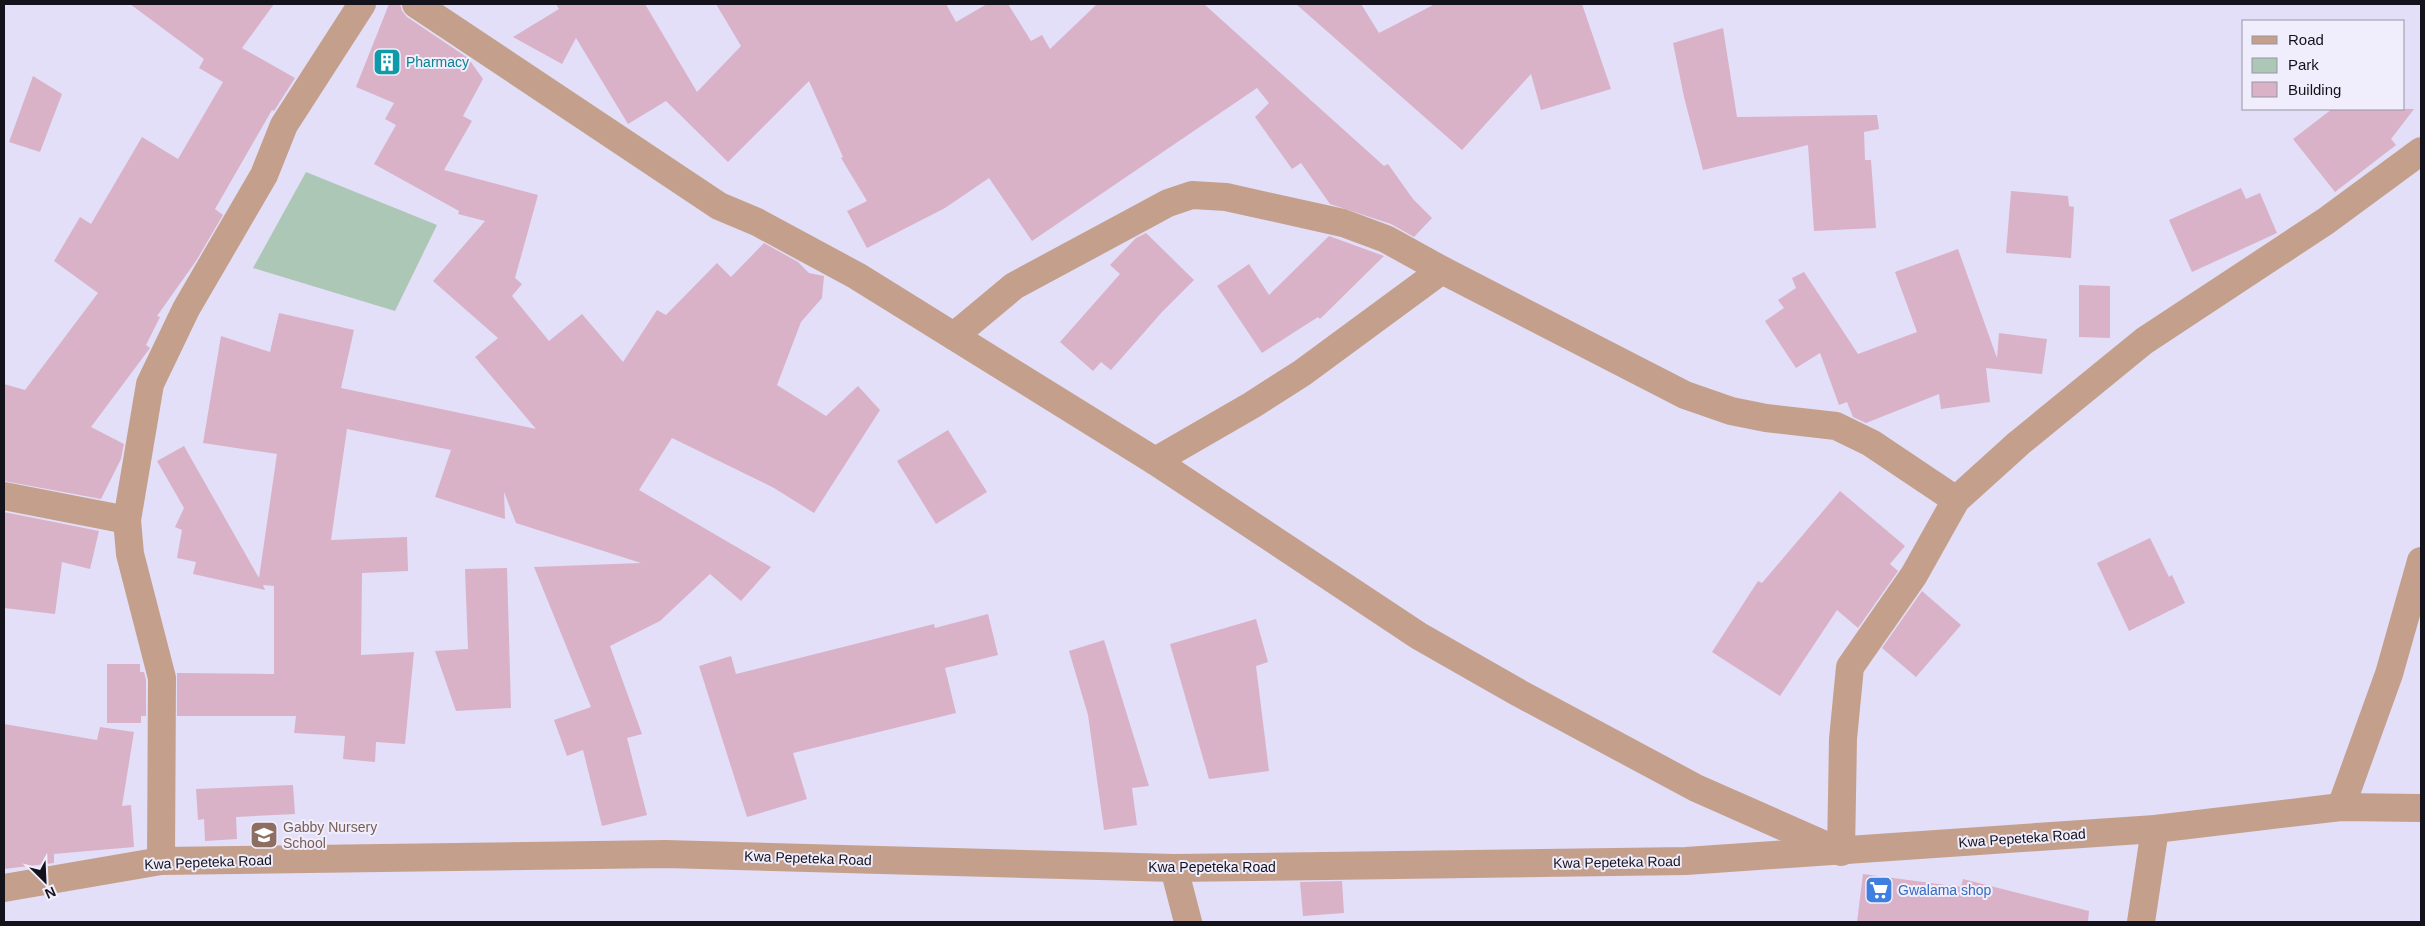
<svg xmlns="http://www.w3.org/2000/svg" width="2425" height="926" viewBox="0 0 2425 926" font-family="Arial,sans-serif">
	<rect width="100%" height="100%" fill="#e3dff8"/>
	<path fill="#acc7b5" d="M 306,172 L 437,225 L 395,311 L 253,268 Z"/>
	<g fill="#d9b2c8">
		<path d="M 130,4 L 274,4 L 242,48 L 295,78 L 274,111 L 272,110 L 215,209 L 223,215 L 196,261 L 157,316 L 160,317 L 146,345 L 150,348 L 91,427 L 124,444 L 121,459 L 101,499 L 4,481 L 4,384 L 25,390 L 98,293 L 54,261 L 80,217 L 91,224 L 142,137 L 178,159 L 223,82 L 199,68 L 204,59 Z"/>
		<path d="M 389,4 L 400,4 L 402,11 L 407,17 L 468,58 L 483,79 L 463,116 L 472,121 L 444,170 L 538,195 L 515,278 L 522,284 L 512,296 L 549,341 L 582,314 L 623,362 L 657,310 L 666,315 L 717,263 L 731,277 L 764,243 L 798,262 L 809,273 L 824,276 L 822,298 L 801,322 L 777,385 L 826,416 L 858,386 L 880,410 L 814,513 L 774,488 L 672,438 L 639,490 L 771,567 L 741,601 L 710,574 L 660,621 L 610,646 L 642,734 L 627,738 L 647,815 L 602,826 L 583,750 L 567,756 L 554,720 L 591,707 L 534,567 L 641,563 L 516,523 L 504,492 L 505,519 L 435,497 L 451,450 L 347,429 L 331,540 L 407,537 L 408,571 L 362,573 L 361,655 L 414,652 L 405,744 L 376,742 L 375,762 L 343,759 L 345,736 L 294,733 L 296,716 L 177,716 L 177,673 L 274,674 L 274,586 L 263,585 L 265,590 L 193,574 L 196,562 L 177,558 L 182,530 L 175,527 L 184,508 L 157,461 L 184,446 L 259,578 L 277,454 L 203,443 L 221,336 L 270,352 L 279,313 L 354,330 L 341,388 L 536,429 L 475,357 L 498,338 L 433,281 L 485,221 L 458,214 L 459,211 L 374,164 L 396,125 L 385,119 L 394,103 L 356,87 Z"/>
		<path d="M 556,4 L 645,4 L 697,92 L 741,46 L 716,4 L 946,4 L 956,22 L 987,4 L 1008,4 L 1031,41 L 1042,35 L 1050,49 L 1097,4 L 1204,4 L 1384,166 L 1388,164 L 1413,199 L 1432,218 L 1414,237 L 1391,224 L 1330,204 L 1301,163 L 1292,169 L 1255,117 L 1269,103 L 1257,88 L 1032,241 L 989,178 L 945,208 L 867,248 L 847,211 L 867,201 L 841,158 L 843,157 L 809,81 L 728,162 L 666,101 L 628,124 L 576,38 L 562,64 L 513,37 L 559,9 Z"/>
		<path d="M 1296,4 L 1361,4 L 1379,33 L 1435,4 L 1582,4 L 1611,89 L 1541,110 L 1531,74 L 1462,150 Z"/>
		<path d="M 1723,28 L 1737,117 L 1877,115 L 1879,129 L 1864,132 L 1865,160 L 1871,160 L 1876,228 L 1814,231 L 1808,145 L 1703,170 L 1684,97 L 1673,43 Z"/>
		<path d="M 33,76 L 62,94 L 40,152 L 9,142 Z"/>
		<path d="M 2332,109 L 2414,109 L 2391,139 L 2396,145 L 2335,192 L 2293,139 Z"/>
		<path d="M 2241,188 L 2246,199 L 2260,193 L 2277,233 L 2192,272 L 2169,220 Z"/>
		<path d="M 2011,191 L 2068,196 L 2069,206 L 2074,207 L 2071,258 L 2006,253 Z"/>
		<path d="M 1146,233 L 1194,280 L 1162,312 L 1111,370 L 1101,362 L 1093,371 L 1060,342 L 1120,274 L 1110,265 L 1136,238 Z"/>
		<path d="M 1329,236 L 1384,256 L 1320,319 L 1318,317 L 1262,353 L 1217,286 L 1249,264 L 1269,295 Z"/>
		<path d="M 1958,249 L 1997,358 L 1999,333 L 2047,339 L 2042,374 L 1986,368 L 1990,402 L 1941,409 L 1939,394 L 1866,423 L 1853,417 L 1847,402 L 1839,405 L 1820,353 L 1796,368 L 1765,321 L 1784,308 L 1778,300 L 1796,288 L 1792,278 L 1804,272 L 1858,354 L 1917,332 L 1895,272 Z"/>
		<path d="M 2079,285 L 2110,286 L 2110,338 L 2079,337 Z"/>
		<path d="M 948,430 L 987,492 L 936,524 L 897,461 Z"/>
		<path d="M 1840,491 L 1905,546 L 1890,564 L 1898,571 L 1858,628 L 1837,610 L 1780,696 L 1712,652 L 1758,581 L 1762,583 Z"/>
		<path d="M 4,512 L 99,531 L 90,569 L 62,562 L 55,614 L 4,608 Z"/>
		<path d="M 2150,538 L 2169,577 L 2172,575 L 2185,603 L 2129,631 L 2097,563 Z"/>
		<path d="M 507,568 L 511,708 L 456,711 L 435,651 L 468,649 L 465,569 Z"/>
		<path d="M 1922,591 L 1961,625 L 1916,677 L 1882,648 Z"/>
		<path d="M 988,614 L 998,655 L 945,668 L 956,713 L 793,753 L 807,799 L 747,817 L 699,666 L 731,656 L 736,674 L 934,624 L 935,628 Z"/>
		<path d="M 1256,619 L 1268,662 L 1256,666 L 1269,771 L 1209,779 L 1170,644 Z"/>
		<path d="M 1104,640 L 1149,786 L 1132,788 L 1137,825 L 1104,830 L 1088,715 L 1069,651 Z"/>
		<path d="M 107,664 L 140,664 L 140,672 L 144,672 L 146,680 L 146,716 L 141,716 L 141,723 L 107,723 Z"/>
		<path d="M 4,724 L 97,740 L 100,727 L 134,732 L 122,806 L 131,805 L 134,847 L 54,854 L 54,863 L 4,869 Z"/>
		<path d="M 293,785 L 295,814 L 236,817 L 237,839 L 205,841 L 204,819 L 198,820 L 196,789 Z"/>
		<path d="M 1863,874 L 1961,887 L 1963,879 L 2089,911 L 2088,922 L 1857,922 Z"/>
		<path d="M 1342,881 L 1344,913 L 1303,916 L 1300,882 Z"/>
	</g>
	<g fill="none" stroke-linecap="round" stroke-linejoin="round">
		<g stroke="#c4a08c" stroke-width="28">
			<path d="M 416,4 L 719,206 L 757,222 L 857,276 L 1155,461 L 1419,636 L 1519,693 L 1696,788 L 1841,852 L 1843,739 L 1850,667 L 1914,575 L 1956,500 L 2019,443 L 2144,341 L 2326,221 L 2421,151"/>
			<path d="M 954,336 L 1014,286 L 1168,203 L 1192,195 L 1226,197 L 1343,223 L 1386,239 L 1442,270"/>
			<path d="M 1155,461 L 1252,405 L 1302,373 L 1442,270 L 1685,395 L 1731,411 L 1766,418 L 1836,426 L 1871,443 L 1956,500"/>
			<path d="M 4,496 L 127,520"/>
			<path d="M 2341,807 L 2389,674 L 2421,561"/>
			<path d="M 161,861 L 162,678 L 130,554 L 127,520 L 150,384 L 186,309 L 264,175 L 284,125 L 362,4"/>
			<path d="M 1174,868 L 1188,922"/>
			<path d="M 4,888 L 161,861 L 666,854 L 1174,868 L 1686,861 L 2155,829 L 2341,807 L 2421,808"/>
			<path d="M 2141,922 L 2155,829"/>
		</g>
	</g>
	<defs>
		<symbol id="building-square" viewBox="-11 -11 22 22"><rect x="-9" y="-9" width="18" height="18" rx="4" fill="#0f9aa8" stroke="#f0eefd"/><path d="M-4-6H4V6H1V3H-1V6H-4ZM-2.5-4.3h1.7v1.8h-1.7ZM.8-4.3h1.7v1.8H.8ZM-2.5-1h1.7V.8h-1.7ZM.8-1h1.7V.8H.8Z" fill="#fff"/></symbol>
		<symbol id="school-square" viewBox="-11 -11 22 22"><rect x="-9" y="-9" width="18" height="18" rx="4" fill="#8d6e63" stroke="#f0eefd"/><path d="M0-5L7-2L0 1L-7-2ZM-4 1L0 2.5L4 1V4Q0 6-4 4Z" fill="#fff"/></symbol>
		<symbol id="supermarket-square" viewBox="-11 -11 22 22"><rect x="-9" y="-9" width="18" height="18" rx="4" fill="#3f7fe0" stroke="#f0eefd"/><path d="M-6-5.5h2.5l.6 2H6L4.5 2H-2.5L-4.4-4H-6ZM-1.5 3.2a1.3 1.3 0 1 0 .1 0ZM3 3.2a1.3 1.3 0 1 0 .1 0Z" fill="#fff"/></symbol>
	</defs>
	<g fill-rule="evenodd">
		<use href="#building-square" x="371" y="46" width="32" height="32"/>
		<use href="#school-square" x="248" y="819" width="32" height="32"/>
		<use href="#supermarket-square" x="1863" y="874" width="32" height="32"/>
	</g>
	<g text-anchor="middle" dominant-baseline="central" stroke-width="4" stroke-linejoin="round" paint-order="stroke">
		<g font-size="14" fill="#0d838f" stroke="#f0eefd" text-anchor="start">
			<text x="406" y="62">Pharmacy</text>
		</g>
		<g font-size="14" fill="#785e54" stroke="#f0eefd" text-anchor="start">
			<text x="283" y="827">Gabby Nursery<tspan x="283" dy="16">School</tspan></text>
		</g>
		<g font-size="14" fill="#14121b" stroke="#f0eefd">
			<text transform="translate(2022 838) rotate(-4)">Kwa Pepeteka Road</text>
			<text transform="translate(808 858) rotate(2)">Kwa Pepeteka Road</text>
			<text transform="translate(208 862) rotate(-2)">Kwa Pepeteka Road</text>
			<text transform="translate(1617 862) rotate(-1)">Kwa Pepeteka Road</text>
			<text x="1212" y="867">Kwa Pepeteka Road</text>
		</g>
		<g font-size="14" fill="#366cbe" stroke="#f0eefd" text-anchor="start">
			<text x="1898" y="890">Gwalama shop</text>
		</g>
	</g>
	<rect width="2425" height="926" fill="none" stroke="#14121b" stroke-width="10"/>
	<rect x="2242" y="20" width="162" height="90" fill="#f0eefd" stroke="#9896a3"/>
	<rect x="2252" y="36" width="25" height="8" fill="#c4a08c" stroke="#9896a3"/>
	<text x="2288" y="45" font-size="15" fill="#14121b">Road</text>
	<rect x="2252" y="58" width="25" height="15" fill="#acc7b5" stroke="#9896a3"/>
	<text x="2288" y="70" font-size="15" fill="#14121b">Park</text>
	<rect x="2252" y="82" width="25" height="15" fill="#d9b2c8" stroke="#9896a3"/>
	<text x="2288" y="95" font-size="15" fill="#14121b">Building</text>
	<g transform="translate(45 881) rotate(156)" stroke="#f0eefd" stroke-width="4" paint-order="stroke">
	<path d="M0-4L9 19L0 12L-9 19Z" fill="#14121b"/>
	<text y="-8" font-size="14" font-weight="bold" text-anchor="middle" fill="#14121b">N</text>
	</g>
</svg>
